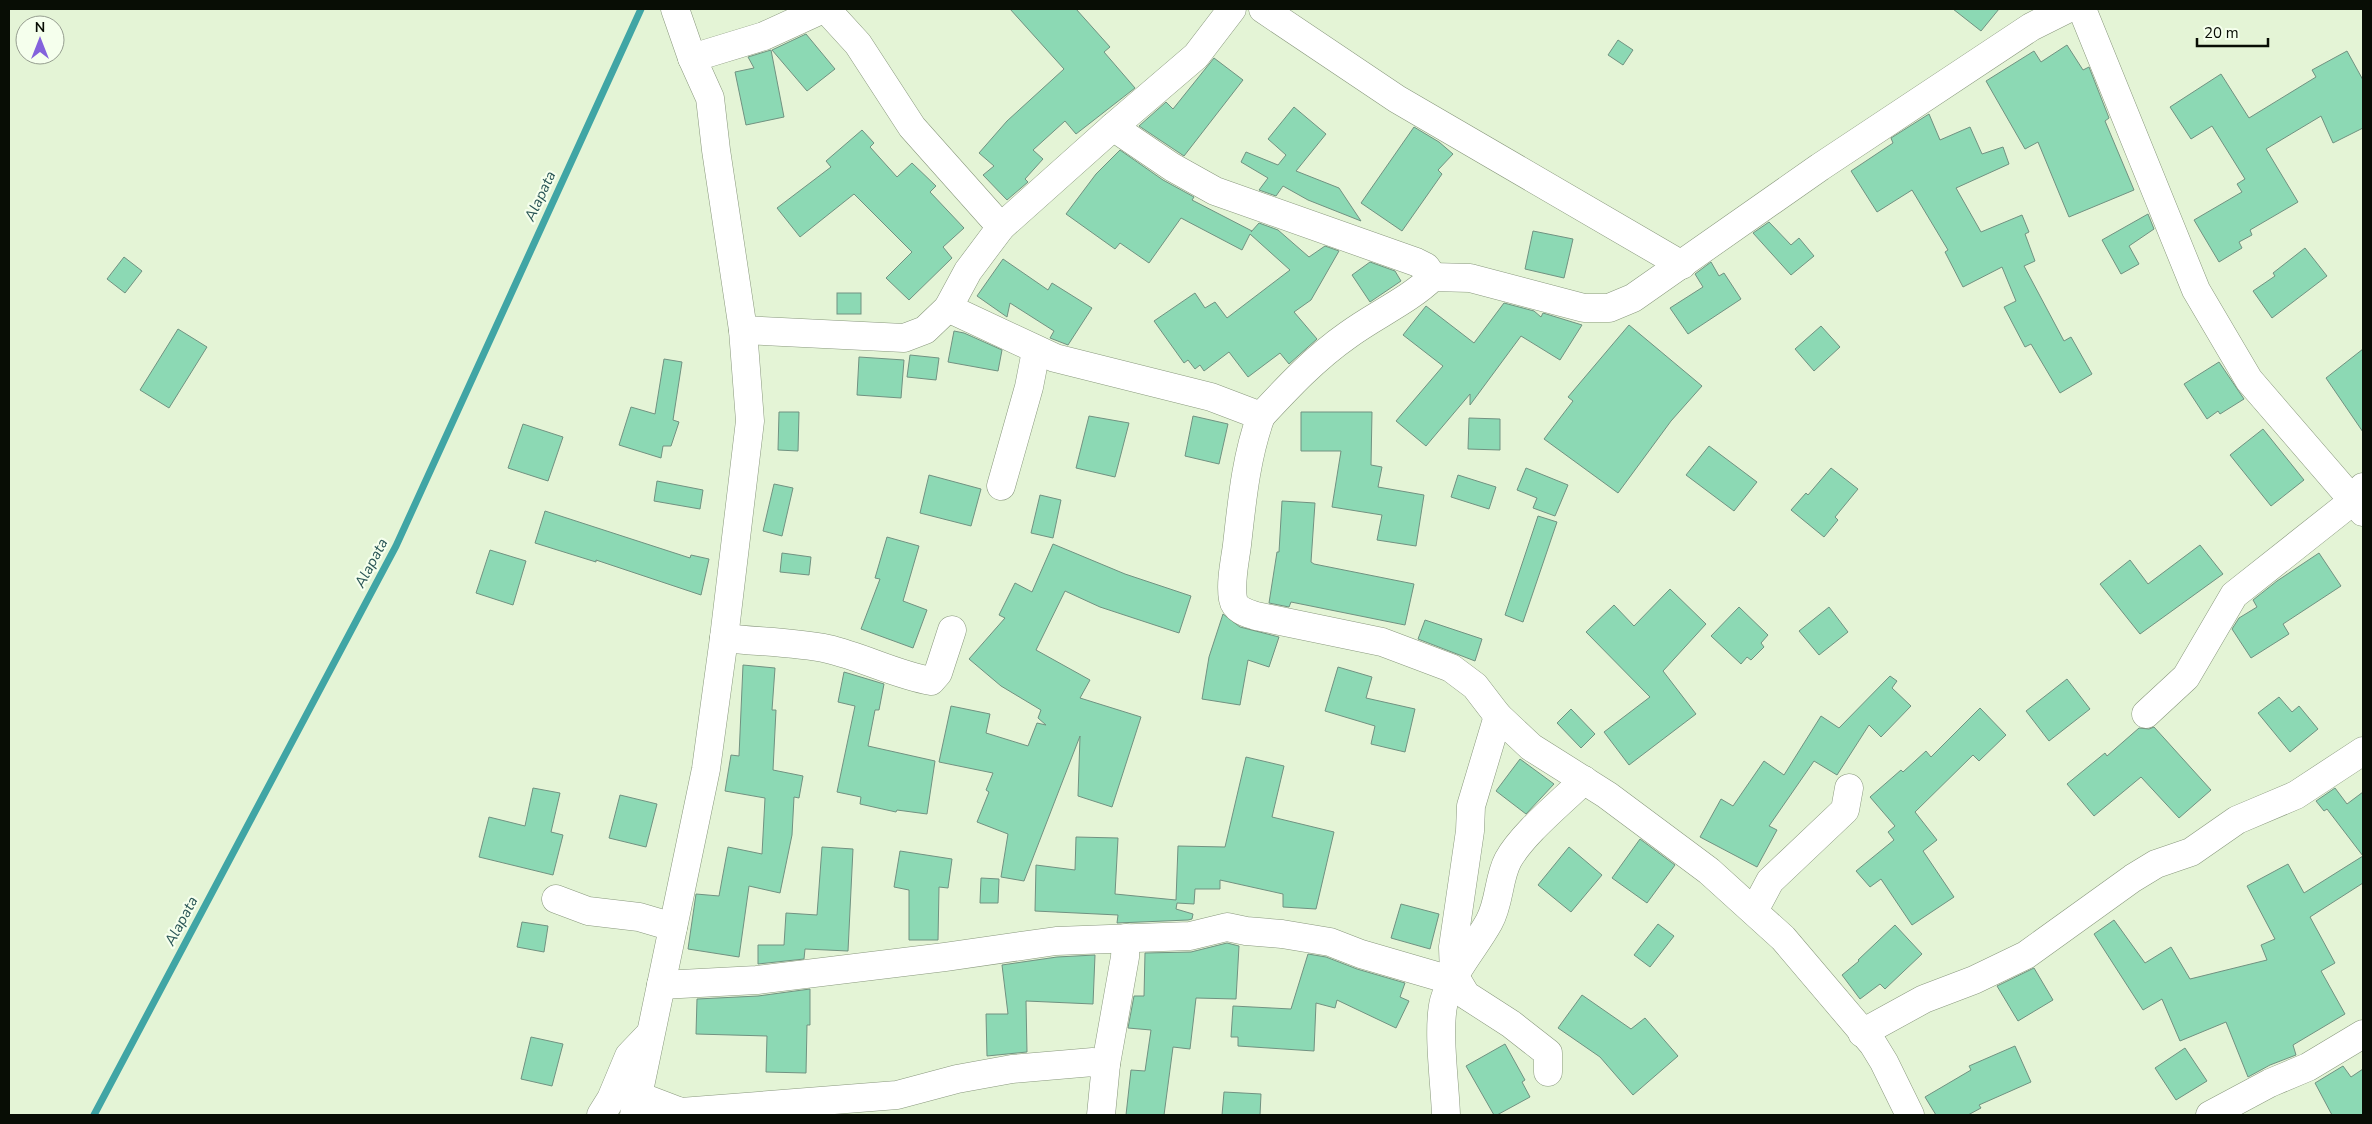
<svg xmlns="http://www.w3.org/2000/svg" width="2372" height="1124" viewBox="0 0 2372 1124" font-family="'Nunito Sans',sans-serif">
	<rect width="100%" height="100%" fill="#e4f4d6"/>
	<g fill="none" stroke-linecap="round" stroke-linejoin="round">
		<path stroke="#40a5a5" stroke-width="7" d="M 94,1115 L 396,546 L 641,9"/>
	</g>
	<g fill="#8cd9b4" stroke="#719281">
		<path d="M 1010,9 L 1076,9 L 1110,47 L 1104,52 L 1135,88 L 1076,134 L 1065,121 L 1033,150 L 1043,159 L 1025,179 L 1028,182 L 1007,200 L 983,175 L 994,166 L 979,153 L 1007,121 L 1064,69 Z"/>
		<path d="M 1953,9 L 1999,9 L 1981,31 Z"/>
		<path d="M 806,34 L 835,69 L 807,91 L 772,50 Z"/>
		<path d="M 1618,40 L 1633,50 L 1623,65 L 1608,55 Z"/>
		<path d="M 2067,45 L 2083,70 L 2089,67 L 2109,118 L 2105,121 L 2134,190 L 2069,217 L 2038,142 L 2025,149 L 1986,81 L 2034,51 L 2041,62 Z"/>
		<path d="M 771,50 L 784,117 L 746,125 L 735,72 L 754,68 L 748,57 Z"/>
		<path d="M 2347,51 L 2363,80 L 2363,128 L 2333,143 L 2321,116 L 2266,149 L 2298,202 L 2250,230 L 2252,235 L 2239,242 L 2242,248 L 2219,262 L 2194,220 L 2242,192 L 2237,184 L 2245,179 L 2212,126 L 2191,139 L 2170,107 L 2221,74 L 2249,118 L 2316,77 L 2312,70 Z"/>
		<path d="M 1214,58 L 1243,80 L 1184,156 L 1139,126 L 1166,102 L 1173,109 Z"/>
		<path d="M 1294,107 L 1326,134 L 1296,171 L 1339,188 L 1361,221 L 1308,200 L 1283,186 L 1276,196 L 1259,190 L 1268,178 L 1241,162 L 1246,152 L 1278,165 L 1286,155 L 1268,139 Z"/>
		<path d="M 1929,114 L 1940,140 L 1970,127 L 1982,154 L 2003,147 L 2009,164 L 1956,188 L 1981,232 L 2022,215 L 2029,232 L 2025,234 L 2035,261 L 2024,266 L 2064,341 L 2071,337 L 2092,374 L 2060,393 L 2031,344 L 2025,347 L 2004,307 L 2016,301 L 2002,267 L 1963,287 L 1945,252 L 1948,250 L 1912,190 L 1877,212 L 1851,171 L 1893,143 L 1891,138 Z"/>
		<path d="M 1414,127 L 1439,142 L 1453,154 L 1438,170 L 1442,174 L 1402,231 L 1361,203 Z"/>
		<path d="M 862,130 L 874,143 L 870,147 L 897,177 L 912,163 L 936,186 L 930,192 L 964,228 L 943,247 L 952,258 L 909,300 L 886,278 L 912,252 L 854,194 L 800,237 L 777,208 L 831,167 L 826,161 Z"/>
		<path d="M 1120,150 L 1163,180 L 1194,197 L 1192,200 L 1252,231 L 1251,232 L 1259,223 L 1278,230 L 1309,257 L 1325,246 L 1339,251 L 1311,300 L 1294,312 L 1317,339 L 1289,364 L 1280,353 L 1248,377 L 1229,352 L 1204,371 L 1200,365 L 1195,369 L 1188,360 L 1184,363 L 1154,321 L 1195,293 L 1205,308 L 1215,302 L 1227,318 L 1290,270 L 1250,234 L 1242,250 L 1181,218 L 1149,263 L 1120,243 L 1115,249 L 1066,214 L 1096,174 Z"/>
		<path d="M 2148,214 L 2154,229 L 2129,246 L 2139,264 L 2121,274 L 2102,240 Z"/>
		<path d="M 1769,222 L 1791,245 L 1799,238 L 1814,256 L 1791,275 L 1753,233 Z"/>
		<path d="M 1533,231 L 1573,239 L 1564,278 L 1525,269 Z"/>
		<path d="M 2305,248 L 2327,276 L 2272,318 L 2253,291 L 2275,276 L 2273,273 Z"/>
		<path d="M 124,257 L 142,271 L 125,293 L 107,279 Z"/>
		<path d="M 1003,259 L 1048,290 L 1052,283 L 1092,308 L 1068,345 L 1050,338 L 1054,331 L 1010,303 L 1007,317 L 977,296 Z"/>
		<path d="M 1370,262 L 1395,271 L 1401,281 L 1370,302 L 1352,275 Z"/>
		<path d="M 1711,262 L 1719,276 L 1724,273 L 1741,299 L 1688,334 L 1670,308 L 1703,287 L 1695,274 Z"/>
		<rect x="837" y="293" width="24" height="21"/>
		<path d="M 1504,303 L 1534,311 L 1541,317 L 1543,313 L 1582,325 L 1560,360 L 1521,336 L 1470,405 L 1470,394 L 1426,446 L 1396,421 L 1443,366 L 1403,335 L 1426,306 L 1474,343 Z"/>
		<path d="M 1629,325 L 1702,386 L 1671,421 L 1618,493 L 1544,439 L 1573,401 L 1568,397 Z"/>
		<path d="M 1821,326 L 1840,347 L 1814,371 L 1795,349 Z"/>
		<path d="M 178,329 L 207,347 L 169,408 L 140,390 Z"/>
		<path d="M 954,331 L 964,333 L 1002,350 L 998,371 L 948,362 Z"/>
		<path d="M 2363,349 L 2363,432 L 2326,378 Z"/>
		<path d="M 910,355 L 939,358 L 936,380 L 907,377 Z"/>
		<path d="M 859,357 L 904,360 L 901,398 L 857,395 Z"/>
		<path d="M 664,359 L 682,362 L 673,420 L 679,422 L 671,446 L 663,446 L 661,458 L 619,445 L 631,407 L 655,414 Z"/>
		<path d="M 2219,362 L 2244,399 L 2220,414 L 2218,411 L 2207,419 L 2184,384 Z"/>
		<path d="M 779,412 L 799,412 L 798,451 L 778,450 Z"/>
		<path d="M 1301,412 L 1372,412 L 1371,465 L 1382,467 L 1378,487 L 1424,495 L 1416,546 L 1377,540 L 1382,515 L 1332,507 L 1341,451 L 1301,451 Z"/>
		<path d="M 1089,416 L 1129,423 L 1115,477 L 1076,468 Z"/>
		<path d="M 1193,416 L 1228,424 L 1219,464 L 1185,456 Z"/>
		<path d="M 1469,418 L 1500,419 L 1500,450 L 1468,449 Z"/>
		<path d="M 523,424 L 563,437 L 548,481 L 508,468 Z"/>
		<path d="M 2263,429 L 2304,480 L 2271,506 L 2230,455 Z"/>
		<path d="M 1709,446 L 1757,482 L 1734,511 L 1686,475 Z"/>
		<path d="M 1526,468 L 1568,485 L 1555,516 L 1533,508 L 1537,498 L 1517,490 Z"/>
		<path d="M 1831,468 L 1858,489 L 1835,517 L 1838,520 L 1824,537 L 1791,510 L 1806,493 L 1808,495 Z"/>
		<path d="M 929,475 L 981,489 L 971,526 L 920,513 Z"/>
		<path d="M 1458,475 L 1496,487 L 1489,509 L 1451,497 Z"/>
		<path d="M 657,481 L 703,490 L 700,509 L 654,501 Z"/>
		<path d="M 774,484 L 793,488 L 782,536 L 763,531 Z"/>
		<path d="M 1040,495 L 1061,500 L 1053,538 L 1031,533 Z"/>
		<path d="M 1282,501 L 1315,503 L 1311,562 L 1314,564 L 1414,584 L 1405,625 L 1291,602 L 1289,607 L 1269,603 L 1277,552 L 1279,552 Z"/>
		<path d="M 545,511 L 690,558 L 691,555 L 709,559 L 701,595 L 596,560 L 596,562 L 535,543 Z"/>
		<path d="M 1538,516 L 1557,522 L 1523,622 L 1505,615 Z"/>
		<path d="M 887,537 L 919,546 L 903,601 L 927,610 L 913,648 L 861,629 L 880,579 L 875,578 Z"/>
		<path d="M 1053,544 L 1125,574 L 1191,596 L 1179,633 L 1100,607 L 1065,591 L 1036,650 L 1090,680 L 1080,698 L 1141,717 L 1112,807 L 1078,796 L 1080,736 L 1024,881 L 1001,877 L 1008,834 L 977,822 L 989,792 L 986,790 L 993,773 L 939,762 L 951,706 L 990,714 L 986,733 L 1028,746 L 1037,723 L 1046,725 L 1038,718 L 1041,710 L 1001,686 L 969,659 L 1005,618 L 999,615 L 1015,583 L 1032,592 Z"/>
		<path d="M 2200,545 L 2223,574 L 2140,634 L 2100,584 L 2130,560 L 2148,584 Z"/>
		<path d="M 490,550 L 526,561 L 513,605 L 476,593 Z"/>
		<path d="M 782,553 L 811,557 L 809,575 L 780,572 Z"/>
		<path d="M 2319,553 L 2341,586 L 2283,624 L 2289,634 L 2251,658 L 2232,629 L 2239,618 L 2257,607 L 2253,600 L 2277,581 Z"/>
		<path d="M 1670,589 L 1706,624 L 1663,671 L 1696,714 L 1629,765 L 1604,732 L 1650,697 L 1586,632 L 1614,605 L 1634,626 Z"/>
		<path d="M 1739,607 L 1768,635 L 1761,643 L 1764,647 L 1751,660 L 1747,657 L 1741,664 L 1711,636 Z"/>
		<path d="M 1829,607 L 1848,632 L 1819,655 L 1799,631 Z"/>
		<path d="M 1223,614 L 1240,627 L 1279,637 L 1269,667 L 1248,660 L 1240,705 L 1202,699 L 1209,657 Z"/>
		<path d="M 1425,620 L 1482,639 L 1475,661 L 1418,639 Z"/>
		<path d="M 743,665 L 775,668 L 772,710 L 776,710 L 773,770 L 803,776 L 799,798 L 794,797 L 792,835 L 780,893 L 749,886 L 739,957 L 688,949 L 696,894 L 719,896 L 728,847 L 762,854 L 765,798 L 725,791 L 731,755 L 739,756 Z"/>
		<path d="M 1338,667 L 1372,677 L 1366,698 L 1415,709 L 1405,752 L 1371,744 L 1375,726 L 1325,711 Z"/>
		<path d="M 844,672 L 884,684 L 879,710 L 875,710 L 868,746 L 935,761 L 927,814 L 897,810 L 896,812 L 860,804 L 861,797 L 837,792 L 855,706 L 838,702 Z"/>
		<path d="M 1890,676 L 1897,681 L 1892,688 L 1911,706 L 1881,737 L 1869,725 L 1837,775 L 1814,761 L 1769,826 L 1777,830 L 1757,867 L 1700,837 L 1721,799 L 1733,806 L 1764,761 L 1784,775 L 1821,716 L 1839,728 Z"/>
		<path d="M 2067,679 L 2090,709 L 2049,741 L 2026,711 Z"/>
		<path d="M 2279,697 L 2292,712 L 2299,706 L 2318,729 L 2290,752 L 2258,713 Z"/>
		<path d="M 1980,708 L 2006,735 L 1979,761 L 1973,755 L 1915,812 L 1937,840 L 1923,851 L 1954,897 L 1912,925 L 1881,879 L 1870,887 L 1856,871 L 1894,840 L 1888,832 L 1895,826 L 1870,797 L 1901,770 L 1903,772 L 1926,751 L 1931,757 Z"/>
		<path d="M 1571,709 L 1595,734 L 1581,748 L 1557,723 Z"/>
		<path d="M 2154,727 L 2211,790 L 2179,818 L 2141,777 L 2094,816 L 2067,784 L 2105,753 L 2107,756 L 2139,728 L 2149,729 Z"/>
		<path d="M 1246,757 L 1284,766 L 1272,817 L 1334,832 L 1316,909 L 1283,907 L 1283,894 L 1220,880 L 1220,889 L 1195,889 L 1194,904 L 1177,903 L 1176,909 L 1193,914 L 1192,919 L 1188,920 L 1117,923 L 1118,915 L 1035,911 L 1036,865 L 1075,870 L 1076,837 L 1118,838 L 1115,894 L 1176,900 L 1178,846 L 1225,847 Z"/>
		<path d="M 1520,759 L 1554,784 L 1526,814 L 1496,791 Z"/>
		<path d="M 533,788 L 560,793 L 551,832 L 563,835 L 553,875 L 479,857 L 489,817 L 525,826 Z"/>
		<path d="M 2335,788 L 2347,804 L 2363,792 L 2363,883 L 2310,917 L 2335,963 L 2321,971 L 2345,1014 L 2293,1045 L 2296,1055 L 2270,1065 L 2248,1077 L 2226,1022 L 2180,1041 L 2162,999 L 2143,1010 L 2094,934 L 2114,920 L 2145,963 L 2171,947 L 2190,979 L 2267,960 L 2261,945 L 2275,939 L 2247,886 L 2288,864 L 2304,893 L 2363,856 L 2327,809 L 2324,811 L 2316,801 Z"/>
		<path d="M 620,795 L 657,804 L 646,847 L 609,838 Z"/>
		<path d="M 1640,839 L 1675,865 L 1647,903 L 1612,878 Z"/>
		<path d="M 822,847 L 853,849 L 848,951 L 805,949 L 804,959 L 758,964 L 758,945 L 784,945 L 786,913 L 817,915 Z"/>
		<path d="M 1569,847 L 1602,875 L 1571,912 L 1538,885 Z"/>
		<path d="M 900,851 L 952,859 L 948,888 L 939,887 L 938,940 L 909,940 L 909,890 L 894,887 Z"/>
		<path d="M 981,878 L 999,879 L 998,903 L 980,903 Z"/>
		<path d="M 1401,904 L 1439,914 L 1430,949 L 1391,938 Z"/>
		<path d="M 522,922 L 548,926 L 544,952 L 517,947 Z"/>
		<path d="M 1658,924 L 1674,936 L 1650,967 L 1634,955 Z"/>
		<path d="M 1895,925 L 1922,954 L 1885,989 L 1880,984 L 1860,999 L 1842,975 L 1859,961 L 1858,960 Z"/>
		<path d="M 1227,943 L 1239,946 L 1236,999 L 1196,998 L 1190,1049 L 1173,1047 L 1164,1115 L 1126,1115 L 1131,1070 L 1145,1071 L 1151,1030 L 1128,1028 L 1134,996 L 1144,996 L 1145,953 L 1191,952 Z"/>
		<path d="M 1308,954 L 1326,957 L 1357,969 L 1405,983 L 1400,997 L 1409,1001 L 1396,1028 L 1337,1000 L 1335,1008 L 1316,1003 L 1314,1051 L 1238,1046 L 1238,1037 L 1231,1037 L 1233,1006 L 1291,1009 Z"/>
		<path d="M 1095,955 L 1093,1004 L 1026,1001 L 1027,1052 L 987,1056 L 986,1014 L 1008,1014 L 1002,965 L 1057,957 Z"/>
		<path d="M 2034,968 L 2053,1000 L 2018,1021 L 1997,986 Z"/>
		<path d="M 810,989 L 810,1025 L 807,1025 L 806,1073 L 766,1072 L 767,1036 L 696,1034 L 697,999 L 758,996 Z"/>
		<path d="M 1582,995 L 1631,1029 L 1645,1018 L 1678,1056 L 1633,1095 L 1600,1057 L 1558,1028 Z"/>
		<path d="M 531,1037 L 563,1044 L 552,1086 L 521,1079 Z"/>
		<path d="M 1505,1044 L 1525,1080 L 1522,1082 L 1530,1097 L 1497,1115 L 1494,1115 L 1466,1066 Z"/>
		<path d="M 2015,1046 L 2031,1082 L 1979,1105 L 1981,1108 L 1968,1115 L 1936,1115 L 1925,1097 L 1971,1070 L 1969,1066 Z"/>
		<path d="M 2185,1048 L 2207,1081 L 2176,1100 L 2155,1068 Z"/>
		<path d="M 2343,1066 L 2351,1077 L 2363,1069 L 2363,1115 L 2332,1115 L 2315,1083 Z"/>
		<path d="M 1224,1092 L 1261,1094 L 1260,1115 L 1222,1115 Z"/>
	</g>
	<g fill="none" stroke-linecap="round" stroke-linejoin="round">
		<defs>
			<g id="minor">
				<path d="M 826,9 L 858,44 L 912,127 L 1001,227"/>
				<path d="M 1263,9 L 1397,99 L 1682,265"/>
				<path d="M 2082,9 L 2196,290 L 2249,380 L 2363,512"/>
				<path d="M 692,58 L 764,36 L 823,9"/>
				<path d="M 1113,127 L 1172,167 L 1215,191 L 1416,262 L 1426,267 L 1433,277"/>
				<path d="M 948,308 L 1055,358 L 1211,397 L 1261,416 C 1246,457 1242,501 1237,545 C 1235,561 1230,582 1233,599 C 1235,610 1247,613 1256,616 L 1382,642 L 1451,668 L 1475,686 L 1498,716 L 1531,747 L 1607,795 L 1709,871 L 1783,938 L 1873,1044 L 1884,1062 L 1910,1115"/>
				<path d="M 743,330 L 904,338 L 925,330 L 948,308 L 968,271 L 1001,227 L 1113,127 L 1196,56 L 1232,9"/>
				<path d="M 1261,416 C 1288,387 1315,358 1348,335 C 1375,315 1408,301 1433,277 L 1470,278 L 1584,308 L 1609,308 L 1633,298 L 1820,167 L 2031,27 L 2067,9"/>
				<path d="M 1001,486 L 1029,387 L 1036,351"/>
				<path d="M 724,638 C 758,642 795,642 828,649 C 863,657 896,675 931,681 L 938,673 L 952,630"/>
				<path d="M 2146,714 L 2186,677 L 2234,595 L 2354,500 L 2363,487"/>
				<path d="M 556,899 L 588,911 L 639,917 L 673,927"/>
				<path d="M 1754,911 L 1770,881 L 1845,810 L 1849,788"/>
				<path d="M 1454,975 L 1466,995 L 1511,1024 L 1548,1053 L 1548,1072"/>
				<path d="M 661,985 L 757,980 L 945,957 L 1056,941 L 1190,936 L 1227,927 L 1246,931 L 1282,934 L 1330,942 L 1361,954 L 1440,977 L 1454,975 L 1453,947 L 1470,831 L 1471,806 L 1498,716"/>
				<path d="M 1862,1033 L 1924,999 L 1974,980 L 2026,955 L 2133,878 L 2156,864 L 2191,852 L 2237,820 L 2296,795 L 2363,751"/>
				<path d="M 1106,1064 L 1125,957 L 1126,938"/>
				<path d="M 639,1096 L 681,1112 L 897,1095 L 957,1079 L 1012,1069 L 1093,1062 L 1106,1064 L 1101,1115"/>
				<path d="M 601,1115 L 611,1099 L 629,1056 L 650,1034"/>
				<path d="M 634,1115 L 706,769 L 724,638 L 750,421 L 743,330 L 716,150 L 710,98 L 692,58 L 675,9"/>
				<path d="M 1446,1115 C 1445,1084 1437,1029 1444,1001 C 1453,970 1474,949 1489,922 C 1500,902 1498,879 1508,860 C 1523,833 1562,802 1584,780"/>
				<path d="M 2210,1115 L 2270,1083 L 2308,1067 L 2363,1034"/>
			</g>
		</defs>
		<use href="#minor" stroke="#89987d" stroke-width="29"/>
		<use href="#minor" stroke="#fff" stroke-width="28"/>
	</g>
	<g text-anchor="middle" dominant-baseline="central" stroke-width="4.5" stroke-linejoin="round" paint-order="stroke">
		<g font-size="15" font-style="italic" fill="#2a5656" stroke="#f5ffed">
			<text transform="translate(540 196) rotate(-65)">Alapata</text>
			<text transform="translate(371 563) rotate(-62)">Alapata</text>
			<text transform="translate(181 921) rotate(-62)">Alapata</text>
		</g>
	</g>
	<rect width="2372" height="1124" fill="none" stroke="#080d05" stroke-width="20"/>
	<g transform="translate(40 40)"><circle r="24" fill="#f5ffed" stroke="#969e90"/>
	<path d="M0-4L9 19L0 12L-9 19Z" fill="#8362dc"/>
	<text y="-8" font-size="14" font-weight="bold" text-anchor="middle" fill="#080d05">N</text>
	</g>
	<path d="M2197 38v8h71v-8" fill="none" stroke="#080d05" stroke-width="2.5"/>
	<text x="2204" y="38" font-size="15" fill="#080d05" stroke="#f5ffed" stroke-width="4" paint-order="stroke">20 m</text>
</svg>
